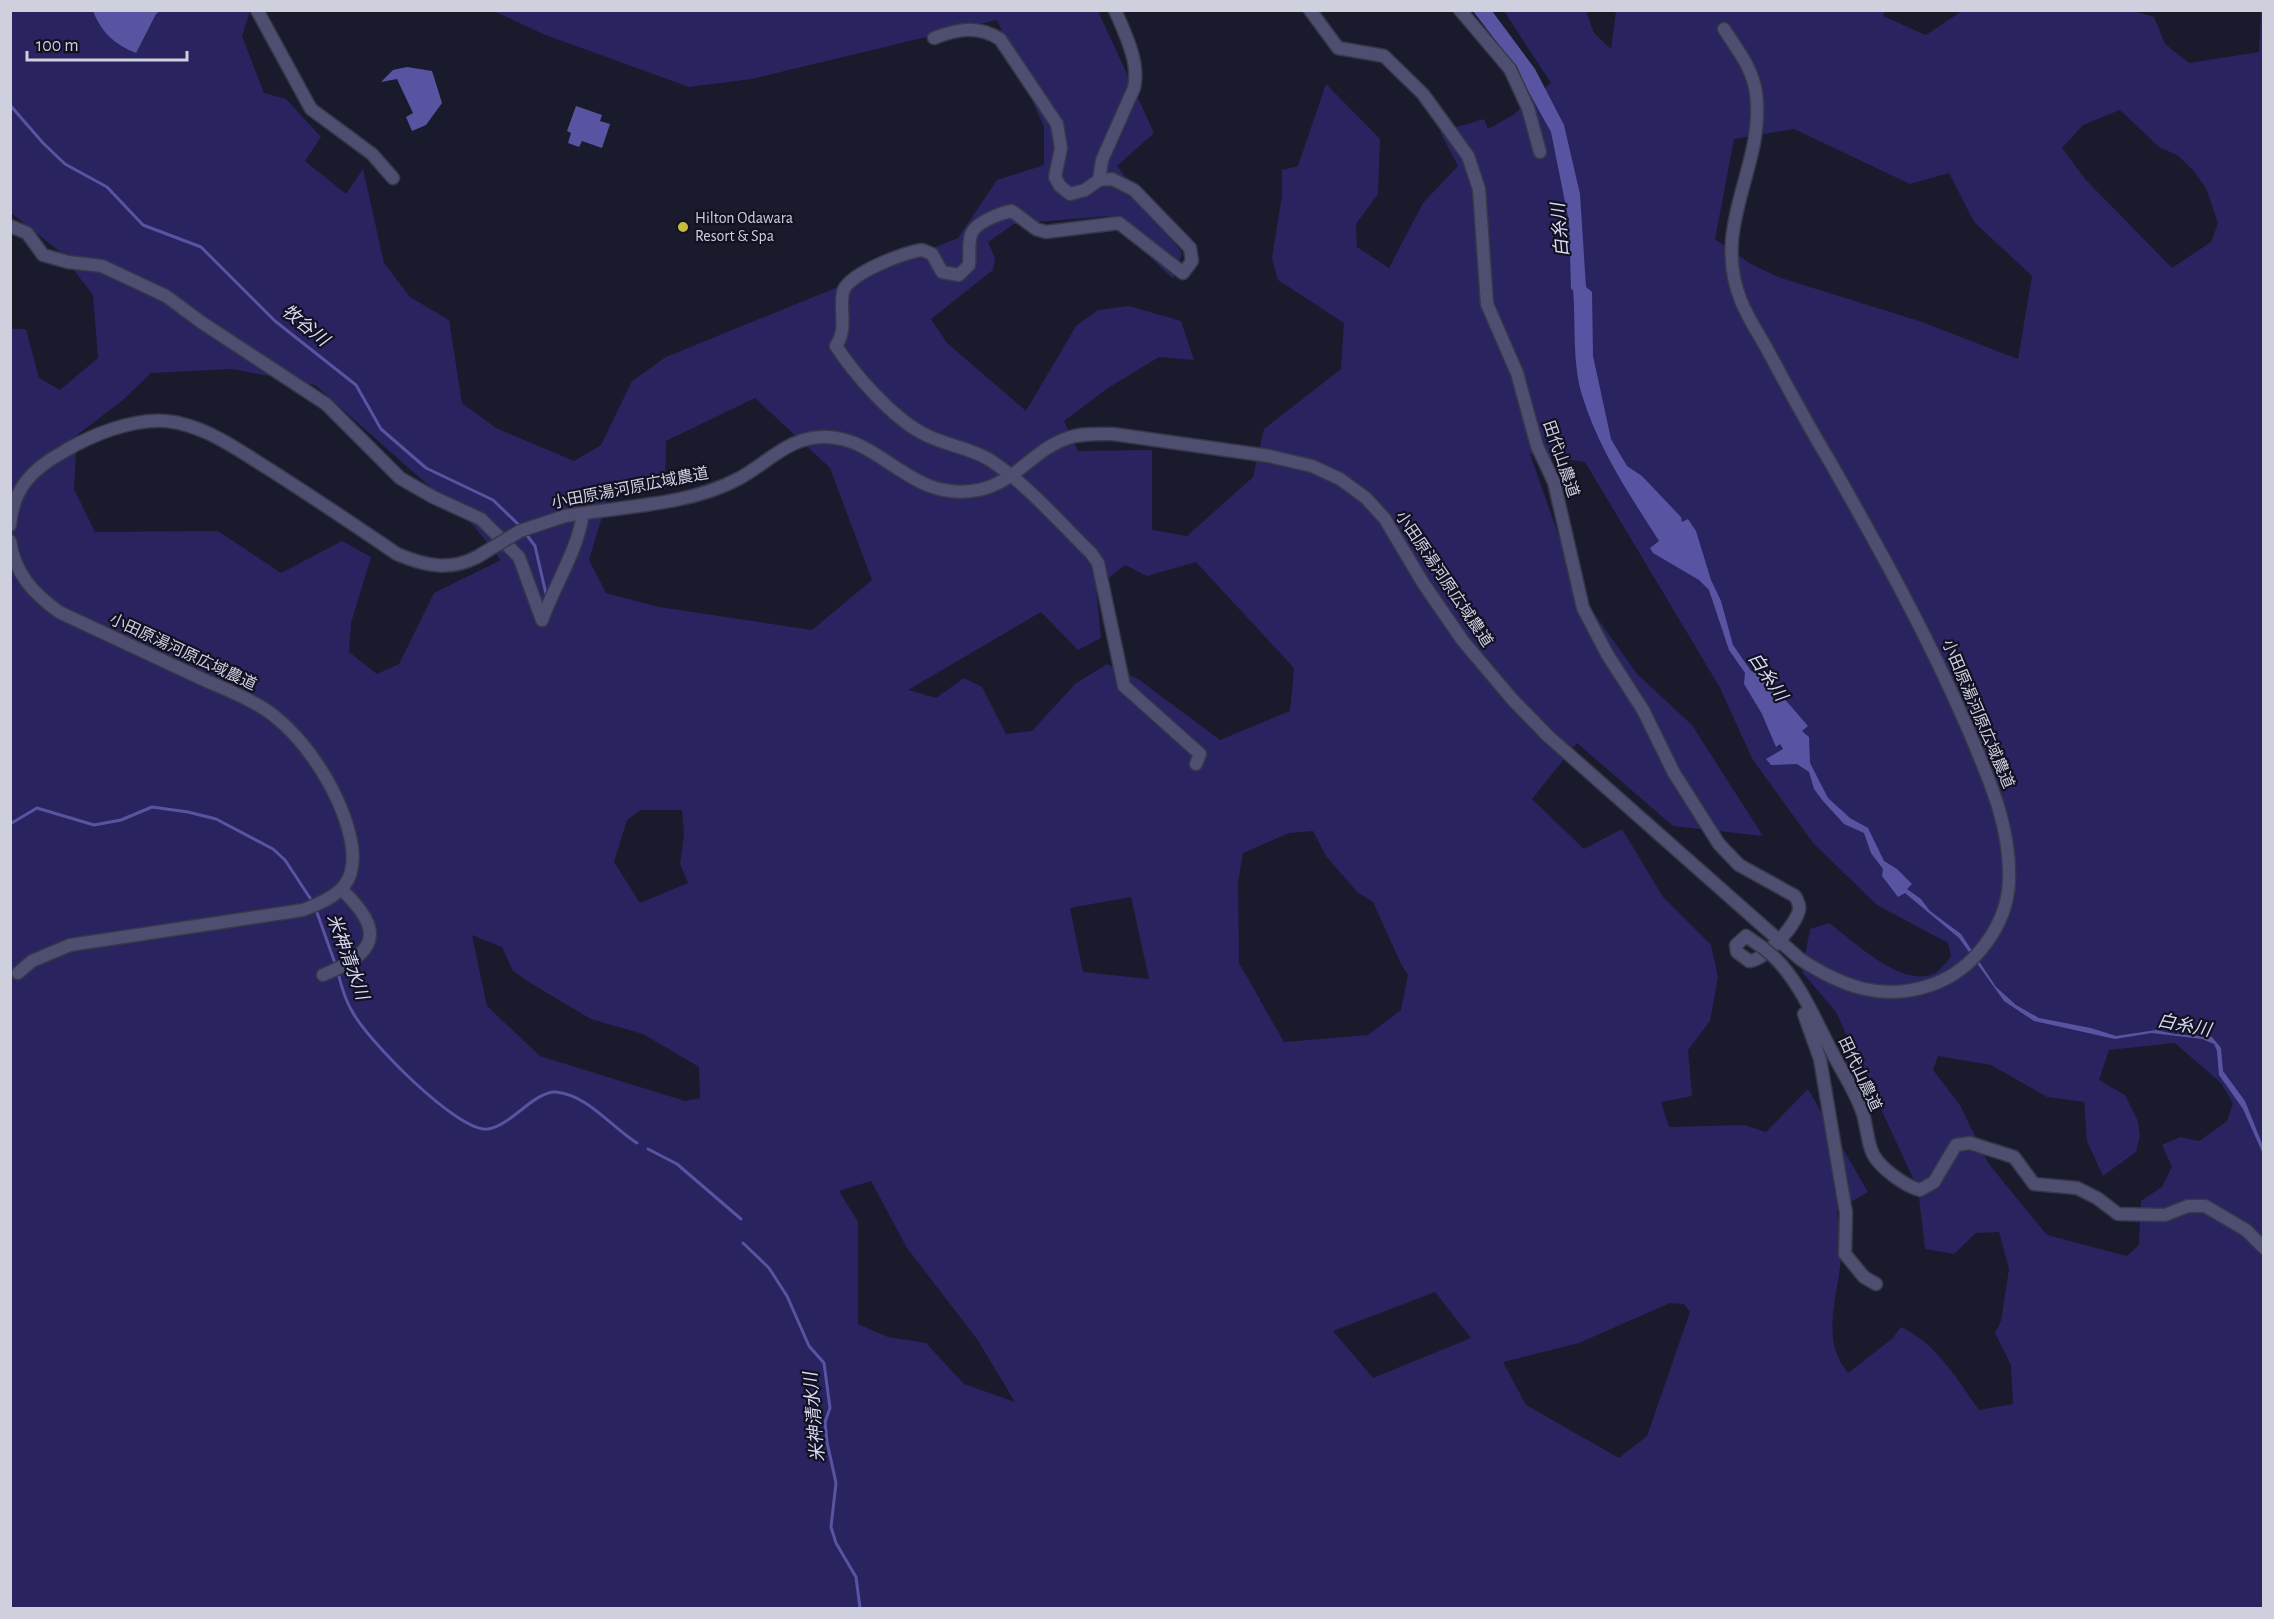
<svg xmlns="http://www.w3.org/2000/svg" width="2274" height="1619" viewBox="0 0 2274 1619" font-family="'Alegreya Sans','Noto Sans JP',sans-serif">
	<rect width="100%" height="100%" fill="#1a1a2d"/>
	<path fill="#29235f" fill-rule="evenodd" d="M 11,11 L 250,11 L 242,36 L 264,93 L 286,99 L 321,137 L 305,161 L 346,194 L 363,169 L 384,263 L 410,297 L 449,320 L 462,403 L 496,428 L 574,461 L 601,445 L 632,381 L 666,357 L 958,238 L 997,180 L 1044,165 L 1044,127 L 997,20 L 752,79 L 689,87 L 543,34 L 494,11 L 1098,11 L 1154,133 L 1117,166 L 1182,253 L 1173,279 L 1108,216 L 1014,224 L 988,242 L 995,258 L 993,270 L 931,319 L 947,343 L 1026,411 L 1076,326 L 1098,310 L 1129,306 L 1181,321 L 1194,360 L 1159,357 L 1108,388 L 1064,421 L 1078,451 L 1152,450 L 1152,530 L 1187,536 L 1253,477 L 1264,429 L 1341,369 L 1344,323 L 1278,280 L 1272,258 L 1282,196 L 1282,170 L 1298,166 L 1326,84 L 1380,139 L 1378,194 L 1356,224 L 1357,247 L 1389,268 L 1423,203 L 1458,166 L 1440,132 L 1484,119 L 1488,129 L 1513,115 L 1551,83 L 1504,11 L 1586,11 L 1594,33 L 1611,49 L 1616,11 L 1885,11 L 1883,16 L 1926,35 L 1962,11 L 2134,11 L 2154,17 L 2165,44 L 2189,63 L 2259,52 L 2261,11 L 2263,11 L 2263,1608 L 11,1608 L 11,329 L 26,329 L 39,378 L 60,390 L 98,358 L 93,295 L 59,251 L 11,213 ZM 2120,110 L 2159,147 L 2177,155 L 2193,170 L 2206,188 L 2218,223 L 2211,242 L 2172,268 L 2085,179 L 2062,148 L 2083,125 ZM 1794,129 L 1910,184 L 1949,173 L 1974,222 L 2032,276 L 2018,359 L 1919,321 L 1778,277 L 1751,264 L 1715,239 L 1734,139 ZM 232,369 L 315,385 L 473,525 L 501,560 L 434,593 L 399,664 L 377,674 L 349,652 L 351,623 L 371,557 L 342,541 L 281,573 L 218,531 L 95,532 L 74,489 L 77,435 L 123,400 L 151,373 ZM 755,398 L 830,468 L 872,580 L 812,630 L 659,607 L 606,593 L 589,560 L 608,497 L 665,489 L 666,441 ZM 1530,454 L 1585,462 L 1719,686 L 1753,760 L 1813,843 L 1877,905 L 1948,943 L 1951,956 C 1947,961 1941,970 1935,973 C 1903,990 1854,941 1829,923 L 1810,929 L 1802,972 L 1836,1012 L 1918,1189 L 1925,1249 L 1954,1254 L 1976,1233 L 1999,1232 L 2009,1269 L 2001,1321 L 1995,1333 L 2011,1365 L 2013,1404 L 1979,1410 C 1957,1379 1936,1343 1901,1327 L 1893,1338 L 1848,1373 C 1819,1338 1839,1296 1841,1256 C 1842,1241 1838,1225 1837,1210 L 1868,1192 L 1808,1089 L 1766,1132 L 1744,1125 L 1669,1127 L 1661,1102 L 1692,1096 L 1688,1050 L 1710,1021 L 1718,977 L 1711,945 L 1663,897 L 1622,829 L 1584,849 L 1532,799 L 1577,743 L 1673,826 L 1763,836 L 1692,725 L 1637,674 L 1578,591 ZM 1196,562 L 1294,668 L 1290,711 L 1220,740 L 1138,679 L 1107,664 L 1075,684 L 1032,731 L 1006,734 L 982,687 L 964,678 L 936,698 L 908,690 L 1041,612 L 1078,650 L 1101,638 L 1096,588 L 1125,565 L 1147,576 ZM 641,810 L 682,810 L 684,835 L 680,864 L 688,883 L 640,903 L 614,862 L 627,820 ZM 1313,831 L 1326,856 L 1357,892 L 1373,902 L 1401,964 L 1408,975 L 1401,1010 L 1368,1035 L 1284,1042 L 1239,963 L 1238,883 L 1243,853 L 1289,833 ZM 1131,897 L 1149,979 L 1083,972 L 1070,908 ZM 472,935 L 502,947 L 513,971 L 532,984 L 591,1019 L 643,1034 L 699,1067 L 700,1098 L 685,1101 L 540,1056 L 487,1006 ZM 2175,1043 L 2221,1083 L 2233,1103 L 2227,1121 L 2199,1141 L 2180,1137 L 2162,1145 L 2172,1167 L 2162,1187 L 2141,1201 L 2139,1245 L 2127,1256 L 2047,1235 L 1988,1163 L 1960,1105 L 1933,1070 L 1938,1056 L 1991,1065 L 2047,1097 L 2084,1102 L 2087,1141 L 2103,1176 L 2136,1152 L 2140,1136 L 2138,1121 L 2125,1095 L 2099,1080 L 2109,1050 ZM 871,1181 L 907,1248 L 977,1339 L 1015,1402 L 964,1384 L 926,1343 L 888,1337 L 858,1324 L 858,1222 L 839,1191 ZM 1435,1292 L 1471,1338 L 1373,1378 L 1333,1331 ZM 1670,1303 L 1684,1304 L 1690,1312 L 1647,1436 L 1619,1458 L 1526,1405 L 1503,1362 L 1579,1343 Z"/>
	<g fill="#5854a2">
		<path d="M 93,11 L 93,10 L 160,11 L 156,14 L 136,53 C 115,45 101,32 93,11 Z"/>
		<path d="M 1473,11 L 1492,11 L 1535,69 L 1564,125 L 1580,194 L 1586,287 L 1592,292 L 1593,356 L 1611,439 L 1627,466 L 1642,476 L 1681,517 L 1682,522 L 1688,519 L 1696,531 L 1711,580 L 1721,601 L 1733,645 L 1751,671 L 1761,672 L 1808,726 L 1802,731 L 1809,737 L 1810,763 L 1828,798 L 1850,818 L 1868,828 L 1884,861 L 1897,869 L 1912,884 L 1907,889 L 1921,899 L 1930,911 L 1961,934 L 1996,987 L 2016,1005 L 2039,1018 L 2091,1028 L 2116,1036 L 2156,1030 L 2175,1034 L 2212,1037 L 2221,1048 L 2223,1071 L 2245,1101 L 2263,1146 L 2263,1154 L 2243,1109 L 2219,1075 L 2217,1051 L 2214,1044 L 2202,1039 L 2152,1033 L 2115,1039 L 2034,1021 L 2004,1001 L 1959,938 L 1905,893 L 1898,897 L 1882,876 L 1883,869 L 1871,853 L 1864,833 L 1844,824 L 1823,801 L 1814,789 L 1809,772 L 1797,764 L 1771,765 L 1766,759 L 1783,749 L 1780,744 L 1776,747 L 1762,714 L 1744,684 L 1745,673 L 1729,650 L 1709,590 L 1699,580 L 1653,553 L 1650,548 L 1659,541 C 1629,494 1598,448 1582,395 C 1572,361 1576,325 1573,290 L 1571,289 L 1569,222 L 1551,132 L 1512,62 Z"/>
		<path d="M 407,67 L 432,71 L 442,103 L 426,125 L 412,131 L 406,117 L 413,113 L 397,79 L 381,82 L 393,70 Z"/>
		<path d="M 576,106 L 602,115 L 600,121 L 610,124 L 602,148 L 582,141 L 579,147 L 568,143 L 571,133 L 567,131 Z"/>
	</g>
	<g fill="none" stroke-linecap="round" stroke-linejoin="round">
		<g stroke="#5854a2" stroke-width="3">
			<path d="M 10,105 L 43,143 L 65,164 L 107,187 L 143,225 L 201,247 L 275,321 L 356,385 L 381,429 L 426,468 L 493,500 L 520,526"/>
			<path d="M 526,534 L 535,546 L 546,594"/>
			<path d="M 10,824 L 37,808 L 94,825 L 121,820 L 152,807 L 188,812 L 216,819 L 273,849 L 285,860 L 312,901"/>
			<path d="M 315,907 L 336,966"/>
			<path d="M 338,973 C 341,985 345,1000 352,1011 C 366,1039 458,1133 488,1129 C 511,1126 534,1091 556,1092 C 588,1095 611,1127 637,1143"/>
			<path d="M 648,1149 L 677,1164 L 741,1219"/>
			<path d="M 743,1243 L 769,1268 L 787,1296 L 809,1346 L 824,1363 L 830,1408 L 825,1422 L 827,1442 L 836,1483 L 831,1527 L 836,1543 L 856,1577 L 860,1608"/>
		</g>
		<defs>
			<g id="minor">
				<path d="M 257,10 L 311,109 L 372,154 L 393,178"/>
				<path d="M 1310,10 L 1338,48 L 1384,56 L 1423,94 L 1468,156 L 1479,189 L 1487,304 L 1517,373 L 1537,446 L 1554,482 L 1583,608 L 1607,654 L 1643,710 L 1674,773 L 1719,844 L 1739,865 L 1795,896 C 1798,901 1800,905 1799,910 C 1796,925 1764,961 1749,961 L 1737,952 L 1736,945 L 1746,936 L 1762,947"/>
				<path d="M 1460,10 L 1510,69 L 1528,108 L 1540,152"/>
				<path d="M 934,38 C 957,29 977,25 1000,39 L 1057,124 L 1061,148 L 1055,177 L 1060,186 L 1070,194 L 1085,190 L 1099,180 L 1102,160 L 1134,88 C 1140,62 1125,34 1115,10"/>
				<path d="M 1099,180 L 1112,179 L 1134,190 L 1190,248 L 1192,261 L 1183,273 L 1119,223 L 1046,232 L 1036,229 L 1012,211 C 1000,213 974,223 971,235 C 968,244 970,256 969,265 L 959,275 L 942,272 L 932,254 L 922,250 C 905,252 847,274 843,292 C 839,311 848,328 836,346 C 854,374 892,417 922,433 C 943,445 969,447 990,460 C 1028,485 1059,522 1091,553 L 1098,563 L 1124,686 L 1200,754 L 1196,764"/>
				<path d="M 10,226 L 27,233 L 43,255 L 68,262 L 102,266 L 166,296 L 201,322 L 326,404 L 400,478 L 433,497 L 481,519 L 519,557 L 542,620"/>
				<path d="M 565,516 C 622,506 687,506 738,479 C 768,463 790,435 827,437 C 883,439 911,503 978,490 C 1015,483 1034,449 1068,438 C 1082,433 1098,434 1113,434 L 1269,456 L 1312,466 L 1340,479 L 1366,498 L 1385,519 L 1423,583 L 1463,641 L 1512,699 L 1548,736 L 1800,959 C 1841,986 1882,1002 1931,985 C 1973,971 2008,925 2009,880 C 2011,826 1988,777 1968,729 C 1927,634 1880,550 1829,460 C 1807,424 1787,386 1767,349 C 1758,333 1748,318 1741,301 C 1710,224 1766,166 1756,93 C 1753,69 1737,49 1724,29"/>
				<path d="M 10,525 C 13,489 32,469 63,452 C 91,435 133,418 166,421 C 206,425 239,451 272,471 C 314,498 356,526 397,554 C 425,566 450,571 477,557"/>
				<path d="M 10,541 C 15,574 33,593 59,612 C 106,634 153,656 200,678 C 224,689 252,699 273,715 C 309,743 342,796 351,841 C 359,883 340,896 303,910 L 70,945 L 32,961 L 18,973"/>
				<path d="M 542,620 C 555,584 578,550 583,513"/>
				<path d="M 1774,957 C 1800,982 1815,1020 1832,1052 C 1842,1072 1856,1092 1863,1114 C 1867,1127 1867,1142 1873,1154 C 1880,1168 1905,1186 1920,1190 L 1934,1182 L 1956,1145 L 1970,1143 L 2014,1157 L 2034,1184 L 2077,1188 L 2097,1198 L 2118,1214 L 2165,1215 L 2188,1206 L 2205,1206 L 2246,1230 L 2264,1248"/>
				<path d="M 323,975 C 377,953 386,932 342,890"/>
				<path d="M 1804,1014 L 1820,1059 L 1846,1213 L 1845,1254 L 1864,1277 L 1876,1284"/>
			</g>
		</defs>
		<use href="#minor" stroke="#373749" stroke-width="15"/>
		<use href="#minor" stroke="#4e4e70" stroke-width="12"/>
		<defs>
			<g id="minor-bridge">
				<path d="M 477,557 L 520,531 L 565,516"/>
				<path d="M 1762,947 L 1774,957"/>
			</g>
		</defs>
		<use href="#minor-bridge" stroke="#373749" stroke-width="15" stroke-linecap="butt"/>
		<use href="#minor-bridge" stroke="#4e4e70" stroke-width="12"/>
	</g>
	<circle fill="#c8bb3b" stroke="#111123" stroke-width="2" cx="683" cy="227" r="6"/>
	<g text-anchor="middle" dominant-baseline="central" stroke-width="4.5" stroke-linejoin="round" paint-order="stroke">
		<g font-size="16" fill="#cfd0dd" stroke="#111123" text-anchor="start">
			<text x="695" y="218">Hilton Odawara<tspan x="695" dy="18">Resort &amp; Spa</tspan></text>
		</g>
		<g font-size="16" fill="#cfd0dd" stroke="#111123">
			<text transform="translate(1561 459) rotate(71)">田代山農道</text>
			<text transform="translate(630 488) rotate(-11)">小田原湯河原広域農道</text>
			<text transform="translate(1444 579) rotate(56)">小田原湯河原広域農道</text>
			<text transform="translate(183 652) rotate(25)">小田原湯河原広域農道</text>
			<text transform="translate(1978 714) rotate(67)">小田原湯河原広域農道</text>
			<text transform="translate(1860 1074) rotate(65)">田代山農道</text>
		</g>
		<g font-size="18" font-style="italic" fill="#d8daf0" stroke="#111123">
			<text transform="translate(1561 230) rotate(-95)">白糸川</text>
			<text transform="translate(305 326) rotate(39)">牧谷川</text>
			<text transform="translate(1767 677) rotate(56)">白糸川</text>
			<text transform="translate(347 957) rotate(70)">米神清水川</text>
			<text transform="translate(2184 1026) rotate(11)">白糸川</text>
			<text transform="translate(815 1417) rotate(-95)">米神清水川</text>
		</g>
	</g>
	<rect width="2274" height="1619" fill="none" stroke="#cfd0dd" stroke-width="24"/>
	<path d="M27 51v9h160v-9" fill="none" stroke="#cfd0dd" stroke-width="3"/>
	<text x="36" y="51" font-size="18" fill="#cfd0dd" stroke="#111123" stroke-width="4.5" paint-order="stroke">100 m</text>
</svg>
